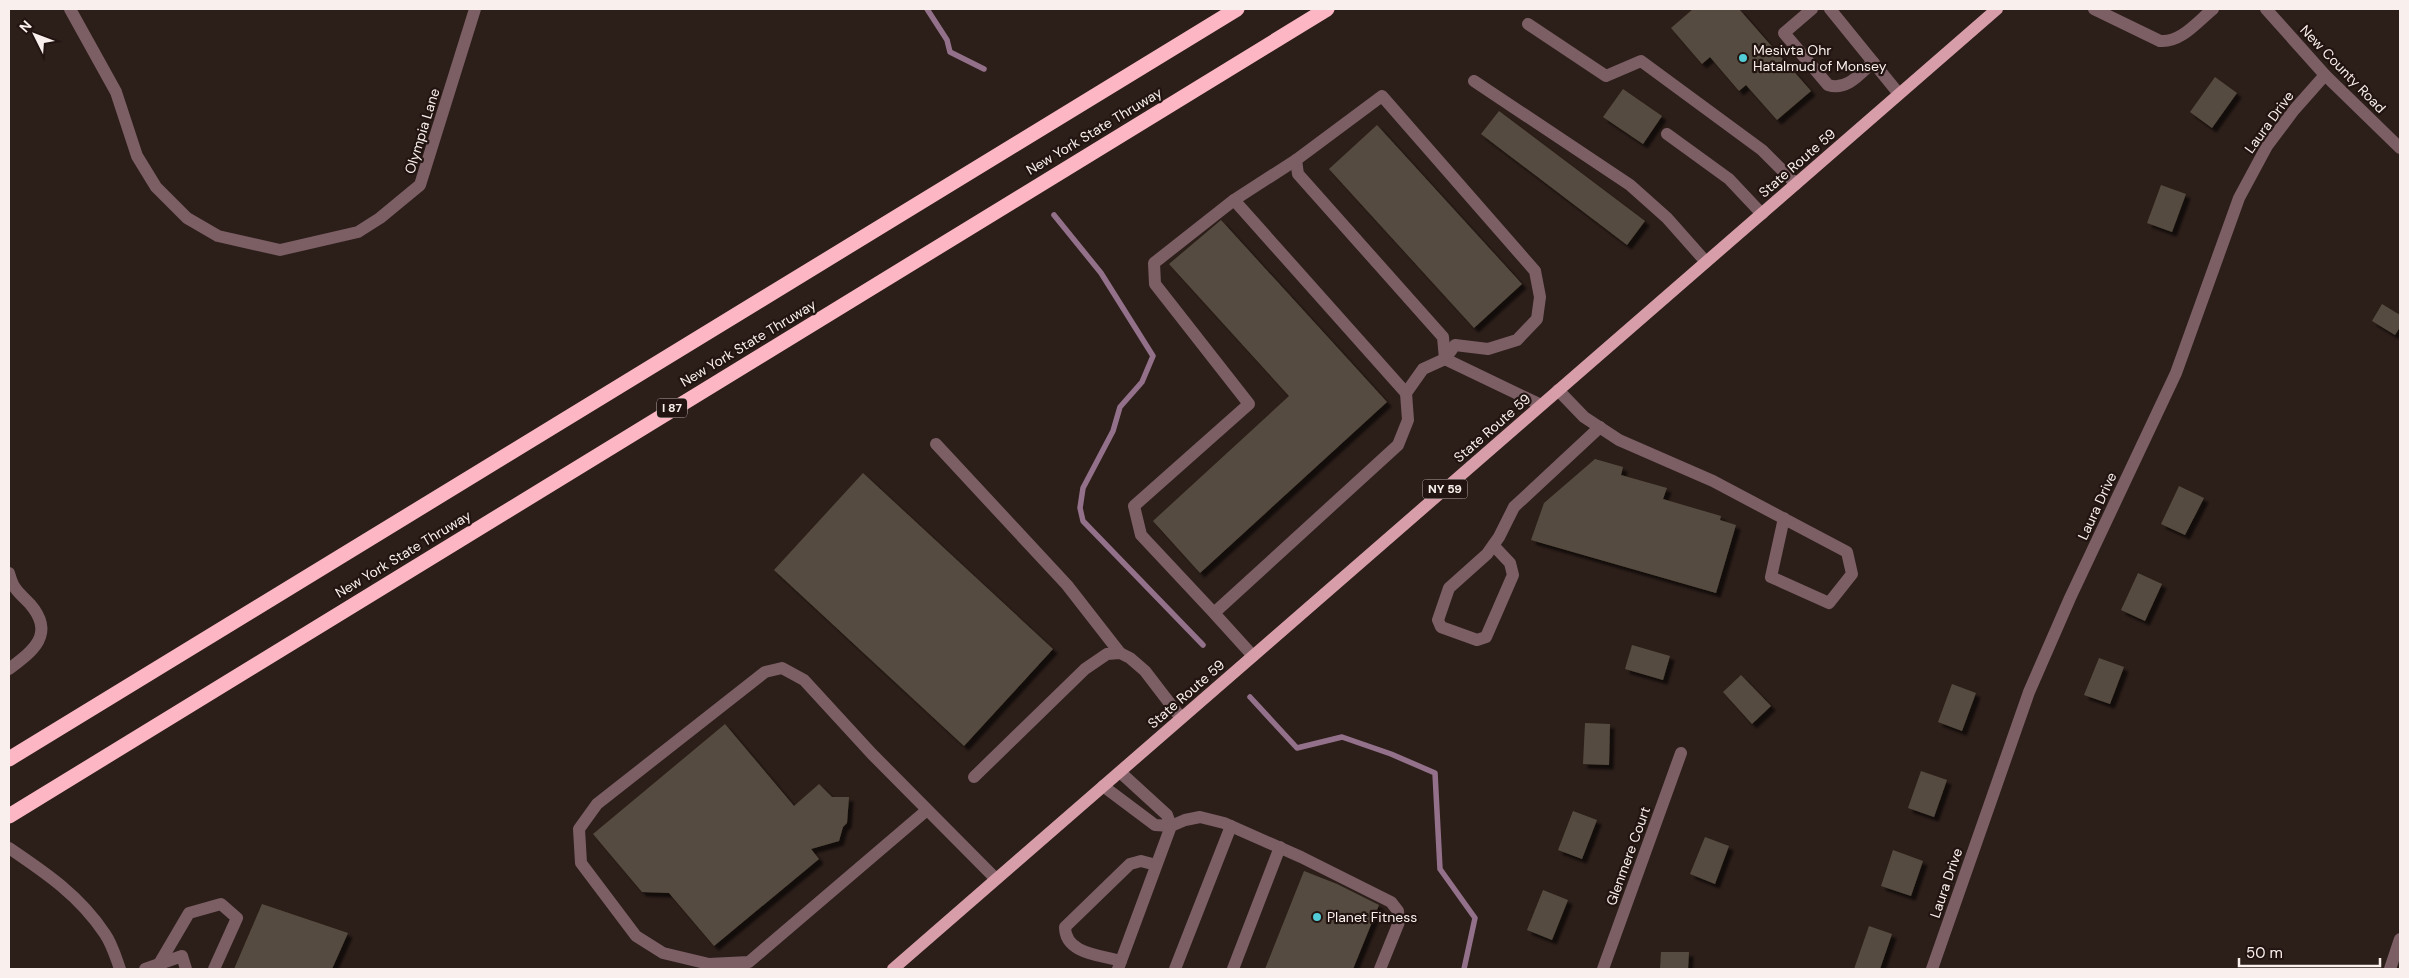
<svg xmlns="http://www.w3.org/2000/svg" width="2409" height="978" viewBox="0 0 2409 978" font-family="'DM Sans',sans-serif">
	<defs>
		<filter id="shadow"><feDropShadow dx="4.5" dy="4.5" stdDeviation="1" flood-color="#0009"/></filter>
	</defs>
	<rect width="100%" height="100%" fill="#2c1e19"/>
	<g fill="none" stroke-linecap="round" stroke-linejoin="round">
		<g stroke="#94718b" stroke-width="5.5">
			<path d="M 927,9 L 947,40 L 950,52 L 984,69"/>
			<path d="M 1054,215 L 1101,273 L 1153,356 L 1142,382 L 1120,407 L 1113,431 L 1083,488 L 1080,508 L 1083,521 L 1203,645"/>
			<path d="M 1250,697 L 1297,748 L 1342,737 L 1391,754 L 1435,773 L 1440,869 L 1475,918 L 1464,969"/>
		</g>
	</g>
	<g fill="#564c3f" filter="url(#shadow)">
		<path d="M 1693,9 L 1739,9 L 1811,91 L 1777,120 L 1746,85 L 1739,91 L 1710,57 L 1702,64 L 1671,28 Z"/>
		<path d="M 2215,77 L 2237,93 L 2212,128 L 2190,112 Z"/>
		<path d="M 1623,89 L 1662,116 L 1643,144 L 1603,117 Z"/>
		<path d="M 1499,111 L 1645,221 L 1627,245 L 1481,134 Z"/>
		<path d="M 1377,125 L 1522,284 L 1474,328 L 1329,169 Z"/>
		<path d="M 2161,185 L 2186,194 L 2172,232 L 2147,223 Z"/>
		<path d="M 1221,220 L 1387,402 L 1200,573 L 1153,521 L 1289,396 L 1169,264 Z"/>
		<path d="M 2382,304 L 2400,315 L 2400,327 L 2395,335 L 2372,321 Z"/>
		<path d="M 1595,459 L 1623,467 L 1621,475 L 1667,488 L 1663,499 L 1721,516 L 1720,520 L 1736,525 L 1716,593 L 1531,540 L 1544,503 Z"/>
		<path d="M 863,473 L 1053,649 L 964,746 L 774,570 Z"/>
		<path d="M 2179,486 L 2204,498 L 2185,535 L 2161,524 Z"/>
		<path d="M 2138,573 L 2162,584 L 2145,621 L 2121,610 Z"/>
		<path d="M 1632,645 L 1670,656 L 1663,680 L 1625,669 Z"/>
		<path d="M 2099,658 L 2124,667 L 2110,704 L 2084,695 Z"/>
		<path d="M 1741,675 L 1771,706 L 1752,724 L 1723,692 Z"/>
		<path d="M 1952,684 L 1976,693 L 1962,731 L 1938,722 Z"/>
		<path d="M 1585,723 L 1610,724 L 1609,765 L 1583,764 Z"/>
		<path d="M 725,724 L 794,806 L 819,784 L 832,797 L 849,797 L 847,823 L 843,827 L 839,841 L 811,849 L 819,859 L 714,946 L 669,893 L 642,892 L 593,834 Z"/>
		<path d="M 1921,771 L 1947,780 L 1934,817 L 1908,808 Z"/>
		<path d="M 1573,811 L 1597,820 L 1582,859 L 1558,850 Z"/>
		<path d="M 1705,837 L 1729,846 L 1715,884 L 1690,874 Z"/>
		<path d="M 1893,850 L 1923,861 L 1911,896 L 1881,886 Z"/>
		<path d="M 1304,871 L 1337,884 L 1379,905 L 1353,969 L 1265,969 Z"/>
		<path d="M 1543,890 L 1568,900 L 1552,940 L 1527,930 Z"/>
		<path d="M 262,904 L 348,933 L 332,969 L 234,969 Z"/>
		<path d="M 1869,926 L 1892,934 L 1880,969 L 1854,969 Z"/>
		<path d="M 1661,952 L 1689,952 L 1688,969 L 1660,969 Z"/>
	</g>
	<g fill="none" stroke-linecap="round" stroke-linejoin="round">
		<g stroke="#7c5f65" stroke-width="12">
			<path d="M 70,9 L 116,92 L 137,156 L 156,187 L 187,218 L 218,236 L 280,250 L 358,232 L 380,218 L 420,185 L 475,9"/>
			<path d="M 1812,9 L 1784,33 L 1828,85 C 1847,91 1860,74 1873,62"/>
			<path d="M 1830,9 L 1899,94"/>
			<path d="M 2094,9 L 2160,41 C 2181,43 2198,21 2213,9"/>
			<path d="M 2266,9 L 2325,75 L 2400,148"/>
			<path d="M 1528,24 L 1606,76 L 1641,61 L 1762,150 L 1796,184"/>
			<path d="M 1474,81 L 1630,185 L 1667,218 L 1706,262"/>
			<path d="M 1667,134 L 1729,179 L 1762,214"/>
			<path d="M 1296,160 L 1298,174 L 1443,337 L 1445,359"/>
			<path d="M 1234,200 L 1406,393"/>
			<path d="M 1445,359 L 1541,405"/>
			<path d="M 1558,390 L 1584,417 L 1619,440 L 1713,481 L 1847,552 L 1852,574 L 1829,603 L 1771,577 L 1784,518"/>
			<path d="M 936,444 L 1067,585 L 1120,653"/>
			<path d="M 1493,545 L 1510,563 L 1513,575 L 1486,637 L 1477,640 L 1441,627 L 1438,620 L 1449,588 L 1487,554 L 1499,537 L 1514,507 L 1600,427"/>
			<path d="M 9,573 C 14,591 18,591 30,604 C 56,634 33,651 9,669"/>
			<path d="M 1214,613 L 1141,535 L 1134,506 L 1249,404 L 1155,284 L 1154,263 L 1234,200 L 1296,160 L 1382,96 L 1535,271 L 1540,297 L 1537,319 L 1517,340 L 1488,349 L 1455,345 L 1445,359 L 1423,369 L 1406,393 L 1408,420 L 1398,445 L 1214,613 L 1253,656"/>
			<path d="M 974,777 L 1085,669 L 1107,654 L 1120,653 L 1130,658 L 1145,671 L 1181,718"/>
			<path d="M 1103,786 L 1155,825 L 1171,826 L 1167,815 L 1120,772"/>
			<path d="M 927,810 L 749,962 L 709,964 L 663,953 L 636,936 L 581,863 L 579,829 L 597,804 L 765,672 L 782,668 L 804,680 L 872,754 L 996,879"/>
			<path d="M 9,848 C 46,873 80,896 105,934 C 112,944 116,958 120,969"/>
			<path d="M 1121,961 C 1101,955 1065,954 1065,927 L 1130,864 L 1141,861 L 1156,865"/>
			<path d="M 159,964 L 189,913 L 221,904 L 237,918 L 214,969"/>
			<path d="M 145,969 L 182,956 L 186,969"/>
			<path d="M 1118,969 L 1171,826 L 1185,820 L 1200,817 L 1224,823 L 1301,857 L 1391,902 L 1398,911 L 1399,922 L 1380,969"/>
			<path d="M 1175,969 L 1231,826"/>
			<path d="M 1233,969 L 1280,847"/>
			<path d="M 1603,969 L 1681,753"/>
			<path d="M 1932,969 L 2029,692 L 2070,598 L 2176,373 L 2239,198 L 2267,146 L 2294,110 L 2325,75"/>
			<path d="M 2390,969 L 2400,939"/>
		</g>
		<path stroke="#d79da9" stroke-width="12" d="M 893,969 L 1997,9"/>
		<g stroke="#fcb6c4" stroke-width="15">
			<path d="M 9,759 L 1237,9"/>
			<path d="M 9,816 L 1327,9"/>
		</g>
	</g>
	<g fill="#52ccd6" stroke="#221410" stroke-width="2">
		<circle cx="1743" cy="58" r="5"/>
		<circle cx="1317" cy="917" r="5"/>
	</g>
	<g text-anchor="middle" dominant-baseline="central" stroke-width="4.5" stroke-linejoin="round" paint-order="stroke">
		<g fill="#221410" stroke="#b8adaa" stroke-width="1">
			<rect x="657" y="398.5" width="30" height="19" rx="4"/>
			<rect x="1422.5" y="479.5" width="45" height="19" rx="4"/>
		</g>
		<g font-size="12" font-weight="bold" fill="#f9efec">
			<text x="672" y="408">I 87</text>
			<text x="1445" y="489">NY 59</text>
		</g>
		<g font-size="14" fill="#f9efec" stroke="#221410" text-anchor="start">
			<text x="1753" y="50">Mesivta Ohr<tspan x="1753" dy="16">Hatalmud of Monsey</tspan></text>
			<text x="1327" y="917">Planet Fitness</text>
		</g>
		<g font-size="14" fill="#f9efec" stroke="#221410">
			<text transform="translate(2343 69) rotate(46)">New County Road</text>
			<text transform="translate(2269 122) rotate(-54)">Laura Drive</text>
			<text transform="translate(422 131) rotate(-73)">Olympia Lane</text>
			<text transform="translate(1094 131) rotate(-31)">New York State Thruway</text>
			<text transform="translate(1797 163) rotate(-41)">State Route 59</text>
			<text transform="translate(748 343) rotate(-31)">New York State Thruway</text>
			<text transform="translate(1492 428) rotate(-41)">State Route 59</text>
			<text transform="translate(2097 506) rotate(-65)">Laura Drive</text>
			<text transform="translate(403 554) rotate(-31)">New York State Thruway</text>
			<text transform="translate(1186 694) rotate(-41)">State Route 59</text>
			<text transform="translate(1628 856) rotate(-70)">Glenmere Court</text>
			<text transform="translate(1946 883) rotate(-71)">Laura Drive</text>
		</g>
	</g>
	<rect width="2409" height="978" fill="none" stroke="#f9efec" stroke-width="20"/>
	<g transform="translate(35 35) rotate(312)" stroke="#221410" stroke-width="4" paint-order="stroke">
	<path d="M0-4L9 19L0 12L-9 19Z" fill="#f9efec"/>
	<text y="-8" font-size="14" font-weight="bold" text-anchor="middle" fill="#f9efec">N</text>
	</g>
	<path d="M2239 958v8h141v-8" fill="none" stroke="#f9efec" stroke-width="2.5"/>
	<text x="2246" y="958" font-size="15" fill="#f9efec" stroke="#221410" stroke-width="4" paint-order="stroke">50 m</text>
</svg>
